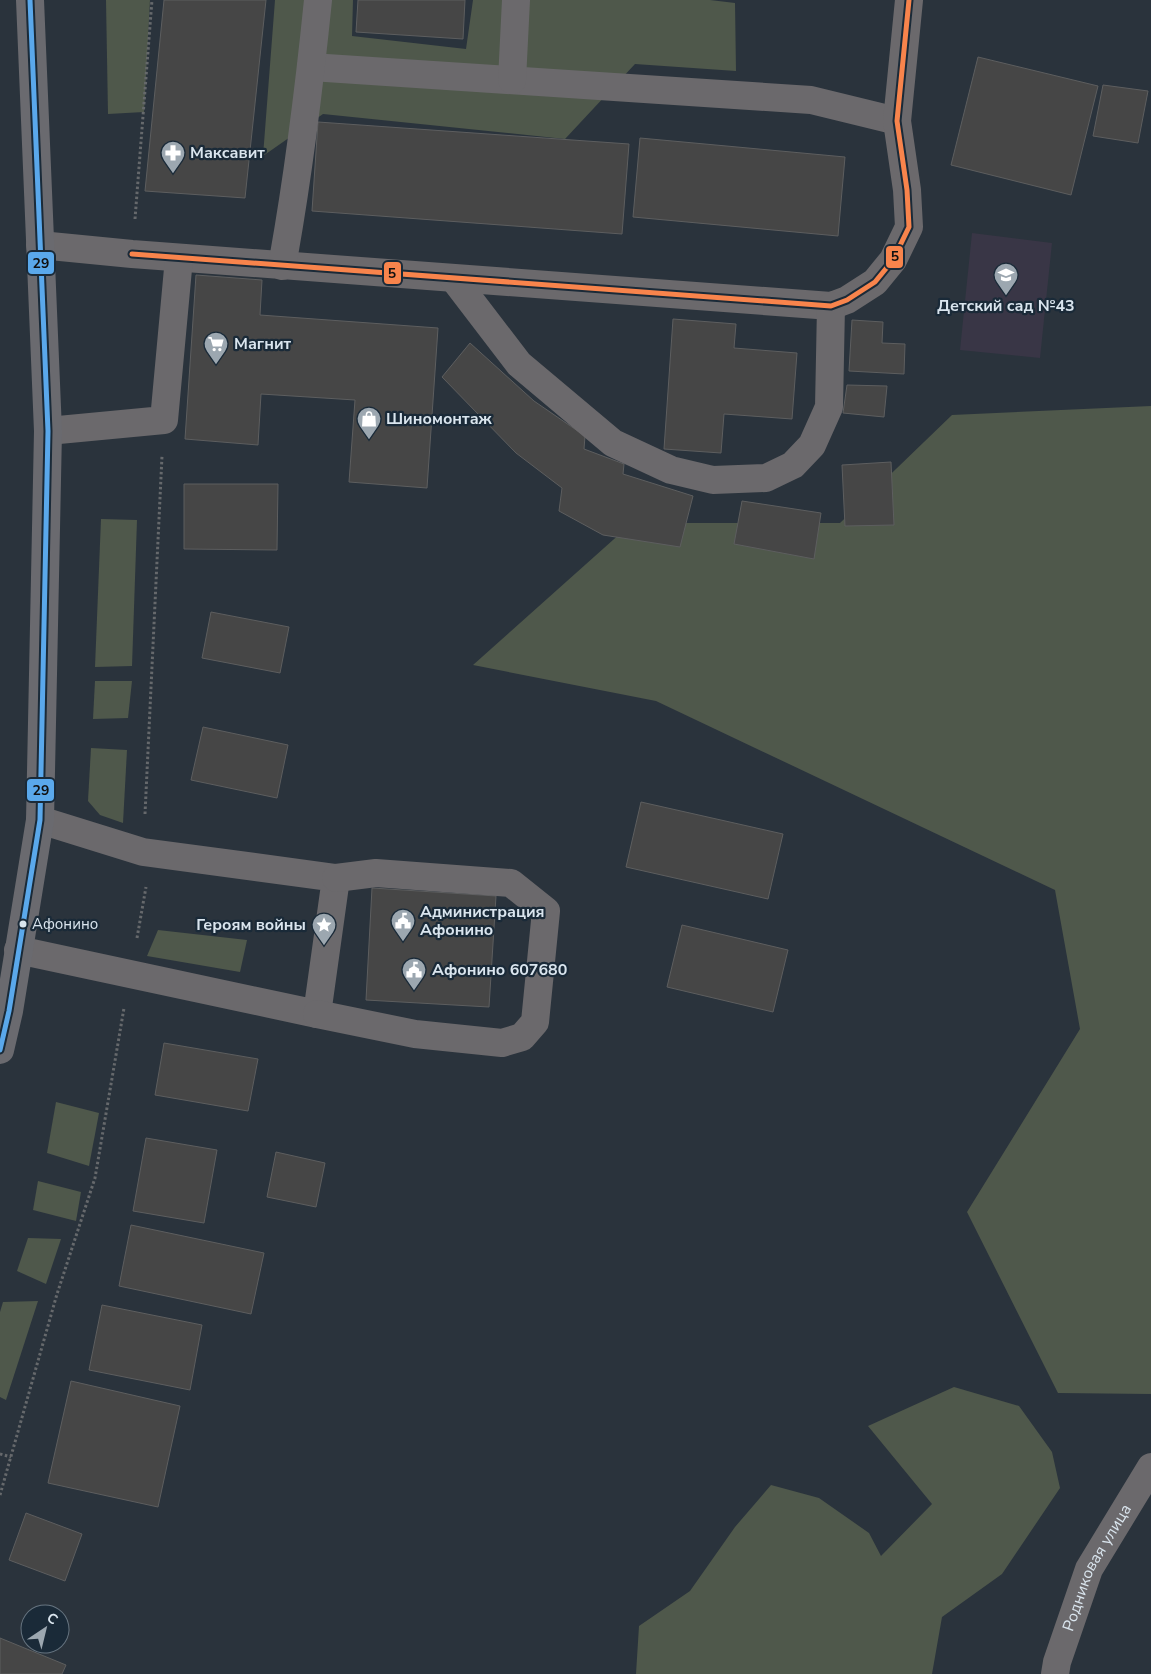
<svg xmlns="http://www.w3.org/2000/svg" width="1151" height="1674" viewBox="0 0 1151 1674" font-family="'Nunito Sans',sans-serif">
	<rect width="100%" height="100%" fill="#2a333c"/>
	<path fill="#393646" d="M 972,233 L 1052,243 L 1040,358 L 960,350 Z"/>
	<g fill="#4f584b">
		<path d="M 106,0 L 150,0 L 144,112 L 108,114 Z"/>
		<path d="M 275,0 L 353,0 L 352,36 L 466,49 L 473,0 L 710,0 L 735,3 L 736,71 L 635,64 L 565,139 L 323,114 L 263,156 Z"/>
		<path d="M 1151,406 L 1151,1394 L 1058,1393 L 967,1212 L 1080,1029 L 1055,890 L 656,701 L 473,665 L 632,523 L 840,523 L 952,415 Z"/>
		<path d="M 101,519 L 137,520 L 132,666 L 95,667 Z"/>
		<path d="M 95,681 L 132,681 L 128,718 L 93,719 Z"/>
		<path d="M 91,748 L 127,750 L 123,823 L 100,815 L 88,801 Z"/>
		<path d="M 158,930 L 247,940 L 240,972 L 147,956 Z"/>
		<path d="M 56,1102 L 99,1113 L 89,1166 L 47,1153 Z"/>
		<path d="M 38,1181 L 81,1192 L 76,1221 L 33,1210 Z"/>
		<path d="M 28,1238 L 61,1239 L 46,1284 L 17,1271 Z"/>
		<path d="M 38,1301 L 6,1400 L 0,1397 L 0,1312 L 3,1302 Z"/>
		<path d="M 954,1387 L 1019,1406 L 1052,1452 L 1060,1488 L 1002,1574 L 942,1617 L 932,1674 L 636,1674 L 639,1626 L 690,1591 L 735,1527 L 771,1485 L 819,1498 L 869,1533 L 881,1556 L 932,1504 L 868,1426 Z"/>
	</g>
	<g fill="#464646" stroke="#5d5e5f">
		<path d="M 164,0 L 266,0 L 245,198 L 145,191 Z"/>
		<path d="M 358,0 L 465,0 L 463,39 L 356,32 Z"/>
		<path d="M 978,57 L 1098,86 L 1071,195 L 951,165 Z"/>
		<path d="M 1103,85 L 1148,91 L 1138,143 L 1093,136 Z"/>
		<path d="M 318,122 L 629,144 L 622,234 L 312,211 Z"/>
		<path d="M 640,138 L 845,157 L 838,236 L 633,217 Z"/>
		<path d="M 196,275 L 262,280 L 260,315 L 438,328 L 427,488 L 349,482 L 355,400 L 261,394 L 258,445 L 185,439 Z"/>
		<path d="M 673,319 L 736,324 L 734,348 L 797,353 L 792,419 L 724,414 L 721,453 L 664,449 Z"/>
		<path d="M 852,320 L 883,322 L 882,343 L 905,344 L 904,374 L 849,371 Z"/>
		<path d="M 470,343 L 534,401 L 585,436 L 584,449 L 624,464 L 623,474 L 693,496 L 680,547 L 603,535 L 559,511 L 562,488 L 516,453 L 442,377 Z"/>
		<path d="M 847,385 L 887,386 L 884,417 L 843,413 Z"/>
		<path d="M 891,462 L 894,525 L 845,526 L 842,465 Z"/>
		<path d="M 184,484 L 278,484 L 277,550 L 184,549 Z"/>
		<path d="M 742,501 L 821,513 L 814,559 L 734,544 Z"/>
		<path d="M 211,612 L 289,627 L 280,673 L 202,658 Z"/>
		<path d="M 203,727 L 288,745 L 277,798 L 191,780 Z"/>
		<path d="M 641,802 L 783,834 L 768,899 L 626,867 Z"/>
		<path d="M 372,888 L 496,896 L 489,1007 L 366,1000 Z"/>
		<path d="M 682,925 L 788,950 L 773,1012 L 667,987 Z"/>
		<path d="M 164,1043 L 258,1059 L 248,1111 L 155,1095 Z"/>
		<path d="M 146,1138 L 217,1150 L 204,1223 L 133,1211 Z"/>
		<path d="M 276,1152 L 325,1163 L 316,1207 L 267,1197 Z"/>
		<path d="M 131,1225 L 264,1253 L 251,1314 L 119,1286 Z"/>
		<path d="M 102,1305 L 202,1325 L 190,1390 L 89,1370 Z"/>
		<path d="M 71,1381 L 180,1406 L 158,1507 L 48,1483 Z"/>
		<path d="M 26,1513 L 82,1534 L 65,1581 L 9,1560 Z"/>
		<path d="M 0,1638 L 66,1665 L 62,1674 L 0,1674 Z"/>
	</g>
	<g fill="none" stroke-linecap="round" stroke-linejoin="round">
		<g stroke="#66696c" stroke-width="3" stroke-dasharray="2.5 2.5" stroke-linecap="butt">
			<path d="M 135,219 L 152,0"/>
			<path d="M 145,814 L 162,456"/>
			<path d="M 137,938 L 146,887"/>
			<path d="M 0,1454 L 11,1457"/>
			<path d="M 0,1495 L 57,1294 L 95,1178 L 124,1008"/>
		</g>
		<g stroke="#6b696c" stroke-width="28">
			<path d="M 311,67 L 811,100 L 897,121"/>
			<path d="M 512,80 L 516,0"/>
			<path d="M 40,245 L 132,254 L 831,306 L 847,300 L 875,282 L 893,260 L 909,227 L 907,190 L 897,121 L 909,0"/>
			<path d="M 282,266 C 298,178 309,89 318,0"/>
			<path d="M 454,279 L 519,364 L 613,443 L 671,470 L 713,480 L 766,478 L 793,465 L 812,445 L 829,407 L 831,306"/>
			<path d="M 48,431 L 164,420 L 179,258"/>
			<path d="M 18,950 L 317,1014 L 336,878 L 143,852 L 40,820"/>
			<path d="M 317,1014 L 415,1034 L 502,1043 L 522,1037 L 535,1022 L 546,911 L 511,883 L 376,873 L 336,878"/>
			<path id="s1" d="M 1055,1674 L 1057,1662 L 1089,1569 L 1151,1467"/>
		</g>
		<path stroke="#6a6a6f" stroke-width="28" d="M 0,1050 L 9,1011 L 40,820 L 48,431 L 30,0"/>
		<defs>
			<path id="bus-1" d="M 0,1050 L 9,1011 L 40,820 L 48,431 L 30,0"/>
			<path id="bus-2" d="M 132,254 L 831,306 L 847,300 L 875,282 L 893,260 L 909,227 L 907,190 L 897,121 L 909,0"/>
		</defs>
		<use href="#bus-1" stroke="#1a2a38" stroke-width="9"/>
		<use href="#bus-2" stroke="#1a2a38" stroke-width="9"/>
		<use href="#bus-1" stroke="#5aa8eb" stroke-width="5"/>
		<use href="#bus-2" stroke="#f8844c" stroke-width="5"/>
	</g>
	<defs>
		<symbol id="pharmacy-pin" viewBox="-11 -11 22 30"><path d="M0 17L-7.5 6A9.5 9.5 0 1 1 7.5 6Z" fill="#9ca7b0" stroke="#1a2a38"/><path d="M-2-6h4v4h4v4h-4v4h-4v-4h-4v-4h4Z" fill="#fff"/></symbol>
		<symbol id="school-pin" viewBox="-11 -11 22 30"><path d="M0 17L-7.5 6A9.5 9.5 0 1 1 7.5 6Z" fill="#9ca7b0" stroke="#1a2a38"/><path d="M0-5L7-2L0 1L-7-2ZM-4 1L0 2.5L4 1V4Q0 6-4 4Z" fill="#fff"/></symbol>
		<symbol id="supermarket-pin" viewBox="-11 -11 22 30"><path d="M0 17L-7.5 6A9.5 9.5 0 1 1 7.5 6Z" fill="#9ca7b0" stroke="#1a2a38"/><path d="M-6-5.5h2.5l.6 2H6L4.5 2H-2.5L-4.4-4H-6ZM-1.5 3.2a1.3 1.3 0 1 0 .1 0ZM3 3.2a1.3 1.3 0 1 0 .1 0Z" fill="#fff"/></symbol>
		<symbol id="shop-pin" viewBox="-11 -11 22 30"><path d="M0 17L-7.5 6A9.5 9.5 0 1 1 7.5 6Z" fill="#9ca7b0" stroke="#1a2a38"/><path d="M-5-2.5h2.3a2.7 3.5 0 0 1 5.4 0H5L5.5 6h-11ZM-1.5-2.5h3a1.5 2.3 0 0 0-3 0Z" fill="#fff"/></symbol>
		<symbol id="civic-pin" viewBox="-11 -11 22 30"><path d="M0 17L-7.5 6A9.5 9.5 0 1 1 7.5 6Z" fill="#9ca7b0" stroke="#1a2a38"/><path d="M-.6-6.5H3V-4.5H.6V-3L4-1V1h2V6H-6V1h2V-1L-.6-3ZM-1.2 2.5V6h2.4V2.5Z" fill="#fff"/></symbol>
		<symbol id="sight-pin" viewBox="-11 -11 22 30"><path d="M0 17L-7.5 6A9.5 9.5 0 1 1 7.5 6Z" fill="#9ca7b0" stroke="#1a2a38"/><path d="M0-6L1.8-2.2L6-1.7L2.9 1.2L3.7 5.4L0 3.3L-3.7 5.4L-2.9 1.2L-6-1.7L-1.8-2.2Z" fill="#fff"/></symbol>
	</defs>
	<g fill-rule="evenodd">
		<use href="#pharmacy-pin" x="159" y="139" width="28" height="38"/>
		<use href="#school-pin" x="992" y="261" width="28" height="38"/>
		<use href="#supermarket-pin" x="202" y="330" width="28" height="38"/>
		<use href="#shop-pin" x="355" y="405" width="28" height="38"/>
		<use href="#civic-pin" x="389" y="907" width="28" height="38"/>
		<use href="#sight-pin" x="310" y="911" width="28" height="38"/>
		<use href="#civic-pin" x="400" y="956" width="28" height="38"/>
	</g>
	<circle fill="#dae5ee" stroke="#1a2a38" stroke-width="2" cx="23" cy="924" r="4.5"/>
	<g text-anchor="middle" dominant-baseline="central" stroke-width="4.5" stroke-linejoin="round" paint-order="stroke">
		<g font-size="15" fill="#dae5ee" stroke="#1a2a38" text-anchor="start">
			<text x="32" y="924">Афонино</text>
		</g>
		<g font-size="16" font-weight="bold" fill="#dae5ee" stroke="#1a2a38" text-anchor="start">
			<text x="190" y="153">Максавит</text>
			<text x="1006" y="306" text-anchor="middle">Детский сад №43</text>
			<text x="234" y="344">Магнит</text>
			<text x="386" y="419">Шиномонтаж</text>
			<text x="420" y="912">Администрация<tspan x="420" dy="18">Афонино</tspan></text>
			<text x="306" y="925" text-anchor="end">Героям войны</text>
			<text x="432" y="970">Афонино 607680</text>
		</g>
		<g font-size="16" fill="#dae5ee" stroke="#1a2a38">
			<text stroke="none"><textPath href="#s1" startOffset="115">Родниковая улица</textPath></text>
		</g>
	</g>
	<g stroke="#1a2a38" stroke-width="2">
		<rect x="885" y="245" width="19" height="24" rx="5" fill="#f8844c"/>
		<rect x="27" y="251" width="28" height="24" rx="5" fill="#5aa8eb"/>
		<rect x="383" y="261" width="19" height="24" rx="5" fill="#f8844c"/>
		<rect x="26" y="778" width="29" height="24" rx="5" fill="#5aa8eb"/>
	</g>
	<g font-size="14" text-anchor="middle" font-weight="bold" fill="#111">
		<text x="895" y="261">5</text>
		<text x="41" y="268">29</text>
		<text x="392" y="278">5</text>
		<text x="41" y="795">29</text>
	</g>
	<g transform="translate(45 1629) rotate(35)"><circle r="24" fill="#1a2a38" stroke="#677581"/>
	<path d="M0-4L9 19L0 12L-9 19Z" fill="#9ca7b0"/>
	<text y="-8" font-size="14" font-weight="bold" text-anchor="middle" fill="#dae5ee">С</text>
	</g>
</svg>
